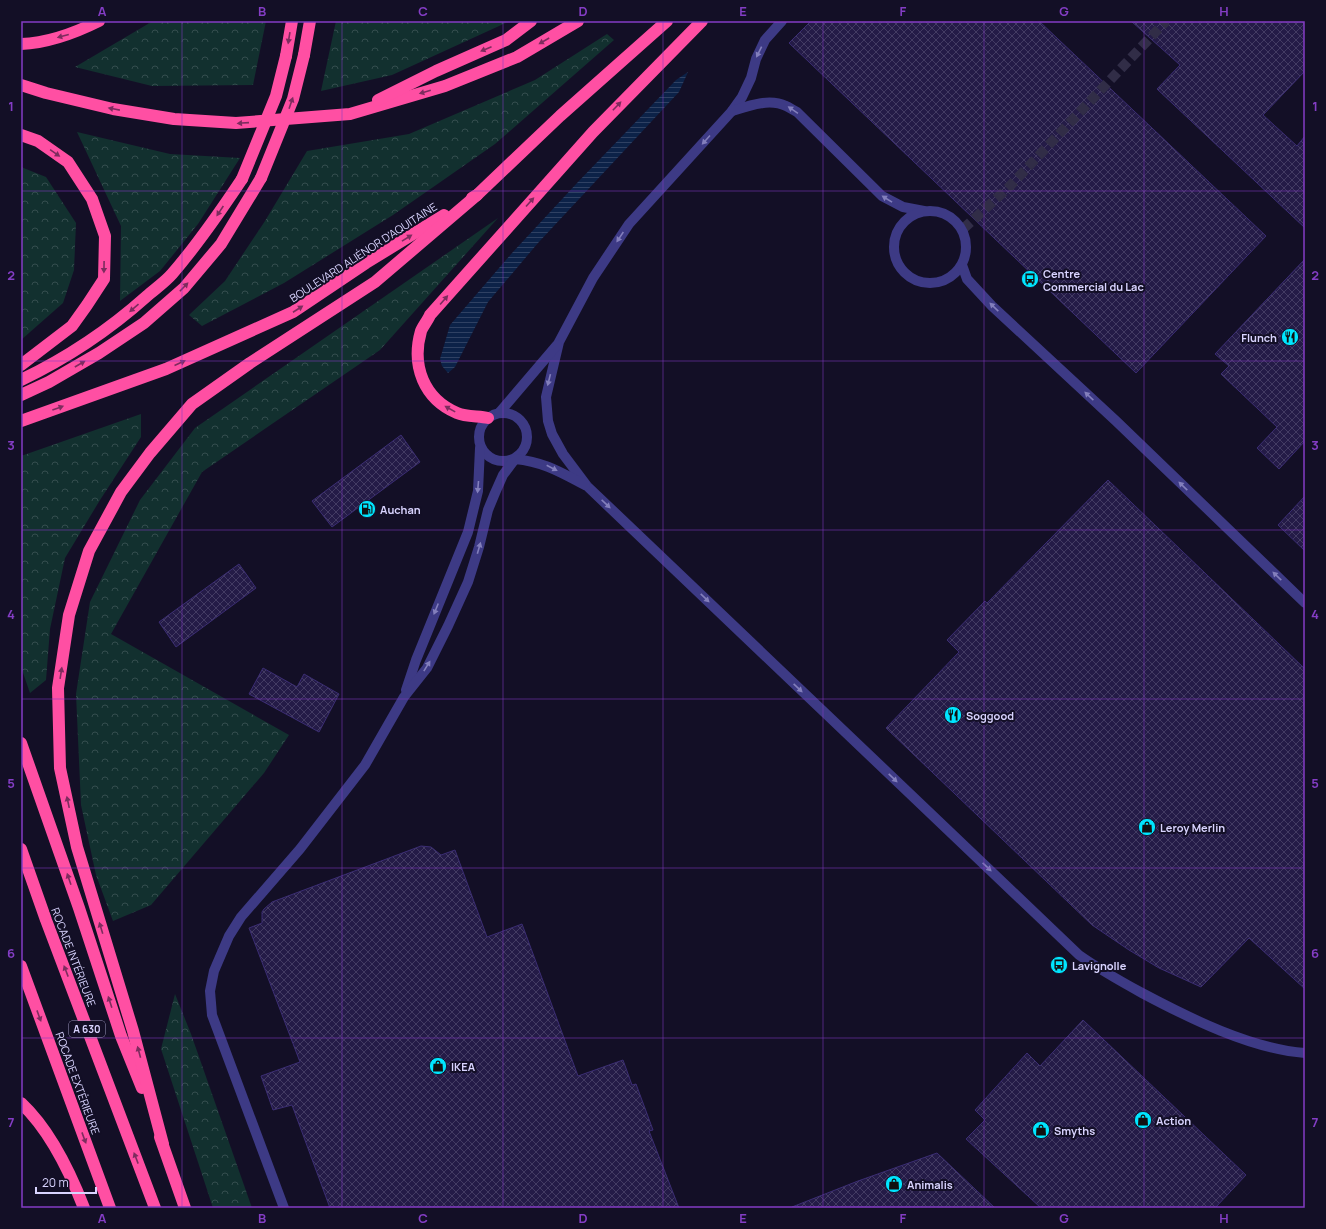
<svg xmlns="http://www.w3.org/2000/svg" width="1326" height="1229" viewBox="0 0 1326 1229" font-family="Manrope,sans-serif">
	<defs>
		<pattern id="forest-crowns" width="20" height="18" patternUnits="userSpaceOnUse"><rect width="20" height="18" fill="#12302f"/><path d="M2 6a3 3 0 1 1 6 0M12 15a3 3 0 1 1 6 0" fill="none" stroke="#344d4e"/></pattern>
		<pattern id="water-rules" width="6" height="5" patternUnits="userSpaceOnUse"><rect width="6" height="5" fill="#0c2248"/><path d="M0 2.5h6" fill="none" stroke="#2f4163"/></pattern>
		<pattern id="building-cross-hatch" width="8" height="8" patternUnits="userSpaceOnUse"><rect width="8" height="8" fill="#241b47"/><path d="M0 0l8 8M0 8l8-8" fill="none" stroke="#433b63"/></pattern>
	</defs>
	<rect width="100%" height="100%" fill="#130f26"/>
	<g fill="url(#forest-crowns)">
		<path d="M 153,21 L 266,21 L 253,85 L 152,86 L 75,67 Z"/>
		<path d="M 336,21 L 510,21 L 392,75 L 321,91 Z"/>
		<path d="M 607,34 L 614,40 L 495,144 L 393,215 L 284,283 L 202,326 L 189,315 L 225,281 L 265,221 L 307,151 L 409,134 L 535,80 Z"/>
		<path d="M 77,132 L 170,154 L 240,158 L 198,224 L 160,271 L 120,301 L 121,226 Z"/>
		<path d="M 21,167 L 46,177 L 76,223 L 74,270 L 63,303 L 21,340 Z"/>
		<path d="M 498,218 L 380,350 L 202,472 L 111,634 L 289,735 L 264,773 L 151,905 L 113,921 L 96,875 L 81,805 L 76,694 L 90,602 L 140,500 L 195,428 Z"/>
		<path d="M 141,414 L 141,437 L 100,500 L 65,558 L 50,629 L 46,680 L 30,693 L 21,667 L 21,456 Z"/>
		<path d="M 175,994 L 191,1034 L 252,1208 L 213,1208 L 161,1049 Z"/>
	</g>
	<path fill="url(#water-rules)" d="M 688,72 L 679,92 L 538,243 L 488,302 L 455,367 L 448,373 L 442,366 L 440,359 L 450,325 L 512,253 L 577,183 L 676,80 Z"/>
	<g fill="url(#building-cross-hatch)" stroke="#3b2d73">
		<path d="M 811,21 L 1039,21 L 1266,236 L 1136,373 L 789,43 Z"/>
		<path d="M 1131,21 L 1305,21 L 1305,71 L 1263,115 L 1297,146 L 1305,136 L 1305,228 L 1157,89 L 1180,65 Z"/>
		<path d="M 1305,259 L 1305,441 L 1279,469 L 1257,448 L 1277,427 L 1221,374 L 1229,366 L 1215,354 Z"/>
		<path d="M 401,435 L 420,462 L 332,527 L 312,501 Z"/>
		<path d="M 1108,480 L 1305,669 L 1305,989 L 1249,938 L 1201,987 L 1159,968 L 1129,950 L 1092,925 L 886,728 L 959,652 L 947,640 L 985,601 L 987,603 Z"/>
		<path d="M 1305,496 L 1305,551 L 1278,525 Z"/>
		<path d="M 239,564 L 256,588 L 176,647 L 159,622 Z"/>
		<path d="M 263,668 L 297,687 L 304,674 L 339,694 L 319,732 L 249,694 Z"/>
		<path d="M 421,846 L 431,847 L 441,855 L 455,850 L 487,937 L 522,924 L 578,1076 L 623,1060 L 632,1085 L 636,1084 L 653,1130 L 649,1131 L 679,1208 L 330,1208 L 292,1105 L 273,1110 L 261,1076 L 300,1062 L 249,928 L 262,923 L 262,912 L 264,909 L 272,902 Z"/>
		<path d="M 1083,1020 L 1246,1175 L 1215,1208 L 1041,1208 L 966,1139 L 985,1120 L 975,1110 L 1027,1053 L 1040,1066 Z"/>
		<path d="M 937,1153 L 995,1208 L 792,1208 L 792,1207 L 858,1181 Z"/>
	</g>
	<g fill="none" stroke-linecap="round" stroke-linejoin="round">
		<path stroke="#312d47" stroke-width="10" stroke-dasharray="10 5" stroke-linecap="butt" d="M 963,229 L 1009,187 L 1166,21"/>
		<g stroke="#3d3a85" stroke-width="10">
			<path d="M 782,21 L 765,40 L 756,59 L 751,78 L 742,97 L 732,111 L 629,224 L 593,278 L 559,342 L 546,397 L 548,421 L 552,434 L 563,454 L 587,486 L 1079,955 C 1099,969 1120,981 1142,993 C 1189,1018 1251,1049 1305,1053"/>
			<path d="M 732,111 C 748,106 769,98 786,106 C 789,107 793,110 797,112 L 882,196 L 903,207 L 924,211"/>
			<circle cx="930" cy="247" r="36"/>
			<path d="M 962,265 L 967,279 L 992,306 L 1116,421 L 1305,603"/>
			<circle cx="503" cy="437" r="24"/>
			<path d="M 499,413 L 557,345"/>
			<path d="M 406,690 L 416,660 L 468,532 L 478,491 L 480,448"/>
			<path d="M 284,1208 L 212,1015 L 210,991 L 214,971 L 229,936 L 241,917 L 300,849 L 365,765 L 404,697 L 427,668 L 448,626 L 468,582 L 479,547 L 488,510 L 495,493 L 503,475 L 515,459 C 544,462 560,472 585,485"/>
		</g>
		<g stroke="#ff4fa3" stroke-width="12">
			<path d="M 21,44 C 48,43 75,33 99,21"/>
			<path d="M 304,55 L 310,21"/>
			<path d="M 286,56 L 292,21"/>
			<path d="M 21,85 L 46,93 L 113,109 L 174,119 L 236,123 L 350,114 L 445,86 L 517,57 L 578,21"/>
			<path d="M 378,100 L 436,71 L 506,40 L 531,21"/>
			<path d="M 21,135 L 38,141 L 68,162 L 92,199 L 105,236 L 104,279 L 87,305 L 72,326 L 21,365"/>
			<path d="M 472,198 L 477,195 L 560,116 L 667,21"/>
			<path d="M 21,380 C 67,358 109,330 147,296 C 155,289 165,282 172,274 C 198,244 220,212 242,179"/>
			<path d="M 21,395 L 49,382 L 99,353 L 144,323 L 184,288 L 221,244 L 261,178"/>
			<path d="M 488,418 C 479,416 466,417 457,413 C 424,399 411,366 421,331 C 423,326 428,320 430,315 L 593,132 L 702,21"/>
			<path d="M 21,421 L 166,369 L 293,312 L 366,263 L 444,215"/>
			<path d="M 21,743 L 79,908 L 121,1036 L 142,1088"/>
			<path d="M 21,849 L 46,920 L 155,1208"/>
			<path d="M 21,966 L 110,1208"/>
			<path d="M 21,1103 C 50,1130 70,1172 84,1208"/>
			<path d="M 160,1137 L 185,1208"/>
			<path d="M 163,1144 L 133,1031 L 77,847 L 60,768 L 58,688 L 69,615 L 89,551 L 121,492 L 150,453 L 192,404 L 250,363 L 375,282 L 477,195"/>
		</g>
		<g stroke="#ff4fa3" stroke-width="12">
			<path d="M 261,178 L 293,99 L 304,55"/>
			<path d="M 242,179 L 276,96 L 286,56"/>
		</g>
	</g>
	<defs><path id="oneway-solid" d="M-6-.8H1V-3.2L6.5 0L1 3.2V.8H-6Z"/></defs>
	<g fill="#7d2c5e">
		<use href="#oneway-solid" transform="translate(63 36) rotate(165)"/>
		<use href="#oneway-solid" transform="translate(289 38) rotate(99)"/>
		<use href="#oneway-solid" transform="translate(544 41) rotate(150)"/>
		<use href="#oneway-solid" transform="translate(486 49) rotate(157)"/>
		<use href="#oneway-solid" transform="translate(425 92) rotate(164)"/>
		<use href="#oneway-solid" transform="translate(291 103) rotate(-71)"/>
		<use href="#oneway-solid" transform="translate(617 106) rotate(-46)"/>
		<use href="#oneway-solid" transform="translate(114 109) rotate(-169)"/>
		<use href="#oneway-solid" transform="translate(243 123) rotate(176)"/>
		<use href="#oneway-solid" transform="translate(55 153) rotate(35)"/>
		<use href="#oneway-solid" transform="translate(530 202) rotate(-48)"/>
		<use href="#oneway-solid" transform="translate(220 211) rotate(124)"/>
		<use href="#oneway-solid" transform="translate(407 238) rotate(-32)"/>
		<use href="#oneway-solid" transform="translate(104 267) rotate(91)"/>
		<use href="#oneway-solid" transform="translate(184 287) rotate(-46)"/>
		<use href="#oneway-solid" transform="translate(444 300) rotate(-49)"/>
		<use href="#oneway-solid" transform="translate(134 308) rotate(139)"/>
		<use href="#oneway-solid" transform="translate(298 309) rotate(-33)"/>
		<use href="#oneway-solid" transform="translate(180 363) rotate(-24)"/>
		<use href="#oneway-solid" transform="translate(80 364) rotate(-30)"/>
		<use href="#oneway-solid" transform="translate(58 408) rotate(-20)"/>
		<use href="#oneway-solid" transform="translate(450 409) rotate(-151)"/>
		<use href="#oneway-solid" transform="translate(61 673) rotate(-81)"/>
		<use href="#oneway-solid" transform="translate(68 802) rotate(-102)"/>
		<use href="#oneway-solid" transform="translate(69 879) rotate(-109)"/>
		<use href="#oneway-solid" transform="translate(101 928) rotate(-107)"/>
		<use href="#oneway-solid" transform="translate(66 971) rotate(-111)"/>
		<use href="#oneway-solid" transform="translate(110 1002) rotate(-108)"/>
		<use href="#oneway-solid" transform="translate(39 1016) rotate(70)"/>
		<use href="#oneway-solid" transform="translate(139 1052) rotate(-105)"/>
		<use href="#oneway-solid" transform="translate(84 1138) rotate(70)"/>
		<use href="#oneway-solid" transform="translate(136 1158) rotate(-111)"/>
	</g>
	<g fill="#837fbc">
		<use href="#oneway-solid" transform="translate(759 52) rotate(116)"/>
		<use href="#oneway-solid" transform="translate(793 110) rotate(-146)"/>
		<use href="#oneway-solid" transform="translate(706 140) rotate(132)"/>
		<use href="#oneway-solid" transform="translate(887 199) rotate(-148)"/>
		<use href="#oneway-solid" transform="translate(620 237) rotate(124)"/>
		<use href="#oneway-solid" transform="translate(994 307) rotate(-136)"/>
		<use href="#oneway-solid" transform="translate(549 380) rotate(104)"/>
		<use href="#oneway-solid" transform="translate(1089 396) rotate(-137)"/>
		<use href="#oneway-solid" transform="translate(552 468) rotate(27)"/>
		<use href="#oneway-solid" transform="translate(1183 486) rotate(-136)"/>
		<use href="#oneway-solid" transform="translate(478 487) rotate(95)"/>
		<use href="#oneway-solid" transform="translate(606 504) rotate(43)"/>
		<use href="#oneway-solid" transform="translate(479 548) rotate(-74)"/>
		<use href="#oneway-solid" transform="translate(1277 576) rotate(-136)"/>
		<use href="#oneway-solid" transform="translate(705 598) rotate(44)"/>
		<use href="#oneway-solid" transform="translate(436 609) rotate(112)"/>
		<use href="#oneway-solid" transform="translate(427 666) rotate(-58)"/>
		<use href="#oneway-solid" transform="translate(798 688) rotate(43)"/>
		<use href="#oneway-solid" transform="translate(893 778) rotate(44)"/>
		<use href="#oneway-solid" transform="translate(987 867) rotate(43)"/>
	</g>
	<path fill="none" stroke="#843dc5" stroke-width="1" stroke-opacity="0.55" d="M 182,21 L 182,1208M 342,21 L 342,1208M 503,21 L 503,1208M 663,21 L 663,1208M 823,21 L 823,1208M 984,21 L 984,1208M 1144,21 L 1144,1208M 21,191 L 1305,191M 21,361 L 1305,361M 21,530 L 1305,530M 21,699 L 1305,699M 21,868 L 1305,868M 21,1038 L 1305,1038"/>
	<defs>
		<symbol id="bus-disc" viewBox="-11 -11 22 22"><circle r="9.5" fill="#00e5ff" stroke="#130f26"/><path d="M-5-6H5V4H4V6H2V4H-2V6H-4V4H-5ZM-3.5-4V0h7V-4ZM-3.5 1.2v1.5H-2V1.2ZM2 1.2v1.5H3.5V1.2Z" fill="#111"/></symbol>
		<symbol id="restaurant-disc" viewBox="-11 -11 22 22"><circle r="9.5" fill="#00e5ff" stroke="#130f26"/><path d="M-5-6h1v4h1v-4h1v4h1v-4h1v5L-1.5 .5V6h-2V.5L-5-1ZM5-6V6H3V1.5H1.5Q1.5-4 5-6Z" fill="#111"/></symbol>
		<symbol id="fuel-disc" viewBox="-11 -11 22 22"><circle r="9.5" fill="#00e5ff" stroke="#130f26"/><path d="M-5.5-6h7V0h2V4h1.3V-2.5L3-4.5l.8-.8L6-3V5H2.5V1h-1V6h-7ZM-4.2-4.7v3.2H.2V-4.7Z" fill="#111"/></symbol>
		<symbol id="shop-disc" viewBox="-11 -11 22 22"><circle r="9.5" fill="#00e5ff" stroke="#130f26"/><path d="M-5-2.5h2.3a2.7 3.5 0 0 1 5.4 0H5L5.5 6h-11ZM-1.5-2.5h3a1.5 2.3 0 0 0-3 0Z" fill="#111"/></symbol>
	</defs>
	<g fill-rule="evenodd">
		<use href="#bus-disc" x="1020" y="269" width="20" height="20"/>
		<use href="#restaurant-disc" x="1280" y="327" width="20" height="20"/>
		<use href="#fuel-disc" x="357" y="499" width="20" height="20"/>
		<use href="#restaurant-disc" x="943" y="705" width="20" height="20"/>
		<use href="#shop-disc" x="1137" y="817" width="20" height="20"/>
		<use href="#bus-disc" x="1049" y="955" width="20" height="20"/>
		<use href="#shop-disc" x="428" y="1056" width="20" height="20"/>
		<use href="#shop-disc" x="1133" y="1110" width="20" height="20"/>
		<use href="#shop-disc" x="1031" y="1120" width="20" height="20"/>
		<use href="#shop-disc" x="884" y="1174" width="20" height="20"/>
	</g>
	<g text-anchor="middle" dominant-baseline="central" stroke-width="4" stroke-linejoin="round" paint-order="stroke">
		<rect fill="#130f26" stroke="#9e99be" stroke-width="1" x="69" y="1021" width="36" height="16" rx="3"/>
		<g font-size="10" font-weight="bold" fill="#d9d4ff">
			<text x="87" y="1029">A 630</text>
		</g>
		<g font-size="11" fill="#d9d4ff" stroke="#130f26">
			<text transform="translate(363 252) rotate(-33)">BOULEVARD ALIÉNOR D'AQUITAINE</text>
			<text transform="translate(74 957) rotate(69)">ROCADE INTÉRIEURE</text>
			<text transform="translate(78 1083) rotate(70)">ROCADE EXTÉRIEURE</text>
		</g>
		<g font-size="11" font-weight="bold" fill="#d9d4ff" stroke="#130f26" text-anchor="start">
			<text x="1043" y="273">Centre<tspan x="1043" dy="13">Commercial du Lac</tspan></text>
			<text x="1277" y="337" text-anchor="end">Flunch</text>
			<text x="380" y="509">Auchan</text>
			<text x="966" y="715">Soggood</text>
			<text x="1160" y="827">Leroy Merlin</text>
			<text x="1072" y="965">Lavignolle</text>
			<text x="451" y="1066">IKEA</text>
			<text x="1156" y="1120">Action</text>
			<text x="1054" y="1130">Smyths</text>
			<text x="907" y="1184">Animalis</text>
		</g>
	</g>
	<rect width="1326" height="1229" fill="none" stroke="#130f26" stroke-width="44"/>
	<path d="M36 1187v6h60v-6" fill="none" stroke="#d9d4ff" stroke-width="2"/>
	<text x="42" y="1187" font-size="12" fill="#d9d4ff" stroke="#130f26" stroke-width="3" paint-order="stroke">20 m</text>
	<rect x="22" y="22" width="1282" height="1185" fill="none" stroke="#843dc5" stroke-width="1.5"/>
	<g font-size="13" text-anchor="middle" font-weight="bold" fill="#843dc5">
		<text x="102" y="16">A</text>
		<text x="262" y="16">B</text>
		<text x="423" y="16">C</text>
		<text x="583" y="16">D</text>
		<text x="743" y="16">E</text>
		<text x="903" y="16">F</text>
		<text x="1064" y="16">G</text>
		<text x="1224" y="16">H</text>
		<text x="11" y="111">1</text>
		<text x="1315" y="111">1</text>
		<text x="11" y="280">2</text>
		<text x="1315" y="280">2</text>
		<text x="11" y="450">3</text>
		<text x="1315" y="450">3</text>
		<text x="11" y="619">4</text>
		<text x="1315" y="619">4</text>
		<text x="11" y="788">5</text>
		<text x="1315" y="788">5</text>
		<text x="11" y="958">6</text>
		<text x="1315" y="958">6</text>
		<text x="11" y="1127">7</text>
		<text x="1315" y="1127">7</text>
		<text x="102" y="1223">A</text>
		<text x="262" y="1223">B</text>
		<text x="423" y="1223">C</text>
		<text x="583" y="1223">D</text>
		<text x="743" y="1223">E</text>
		<text x="903" y="1223">F</text>
		<text x="1064" y="1223">G</text>
		<text x="1224" y="1223">H</text>
	</g>
</svg>
